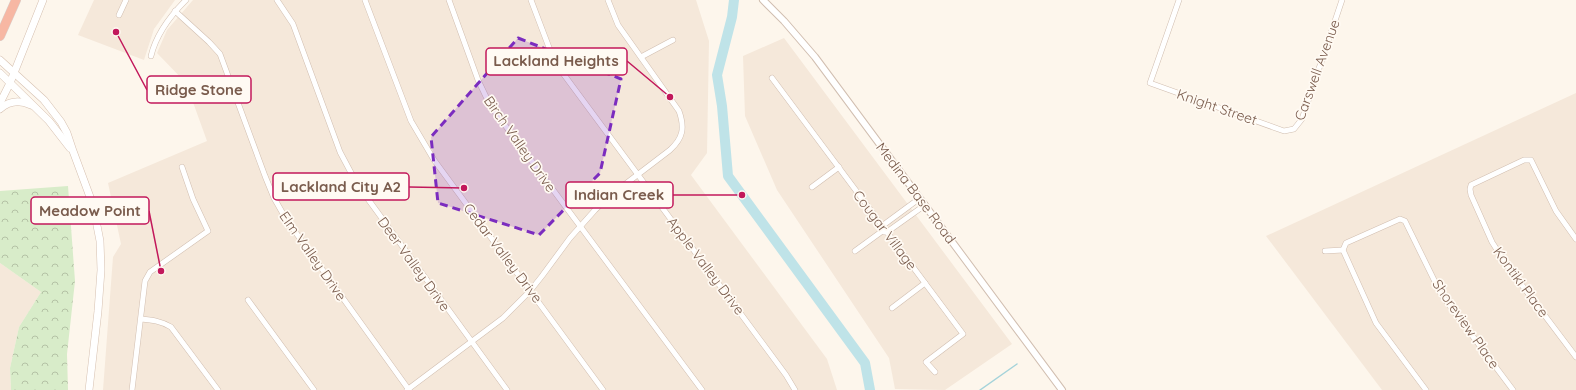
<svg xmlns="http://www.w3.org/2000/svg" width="1576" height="390" viewBox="0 0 1576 390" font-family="Quicksand,sans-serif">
	<defs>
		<pattern id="forest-crowns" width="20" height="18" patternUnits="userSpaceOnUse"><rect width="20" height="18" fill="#d8ecc9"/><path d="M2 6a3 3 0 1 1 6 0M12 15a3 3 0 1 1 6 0" fill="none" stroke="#b4c2a5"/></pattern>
	</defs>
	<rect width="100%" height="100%" fill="#fdf6ec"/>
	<g fill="#f5e8da">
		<path d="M 94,0 L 175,0 L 154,29 L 144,60 L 78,35 Z"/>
		<path d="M 193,0 L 696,0 L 709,41 L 707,153 L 691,175 L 827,359 L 837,390 L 103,390 L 113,257 L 121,244 L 108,183 L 207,141 L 186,83 L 157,53 L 167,30 Z"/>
		<path d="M 784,38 L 1012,344 L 945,390 L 895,389 L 889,358 L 777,190 L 745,116 L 743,56 Z"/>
		<path d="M 1576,93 L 1576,390 L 1382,390 L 1266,236 Z"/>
		<path d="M 0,263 L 41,292 L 19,327 L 10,368 L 11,390 L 0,390 Z"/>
	</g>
	<path fill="url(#forest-crowns)" d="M 68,186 L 75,281 L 67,354 L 68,390 L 11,390 L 10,368 L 19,327 L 41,292 L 0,263 L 0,191 Z"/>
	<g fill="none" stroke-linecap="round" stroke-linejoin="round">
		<path stroke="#a5d3da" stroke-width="1.5" d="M 980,390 L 1017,364"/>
		<path stroke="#bfe3e8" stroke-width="10" d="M 734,0 L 732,17 L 717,75 L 722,106 L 728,176 L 865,363 L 870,390"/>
		<defs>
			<g id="minor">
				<path d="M 277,0 L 293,24 L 340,152 L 357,184 L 507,390"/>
				<path d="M 365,0 L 411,121 L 434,160 L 603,390"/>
				<path d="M 449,0 L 478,80 L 490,105 L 702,390"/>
				<path d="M 531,0 L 553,58 L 559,68 L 786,375 L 795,390"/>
				<path d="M 1179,0 L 1150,83 L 1284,131 L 1294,129 L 1302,119 L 1342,0"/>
				<path d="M 175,11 L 209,42 L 220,54 L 265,176 L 274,198 L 286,219 L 409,390"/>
				<path d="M 119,15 L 126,0"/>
				<path d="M 151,56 C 156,35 171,15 186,0"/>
				<path d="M 641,57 L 673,40"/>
				<path d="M 772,78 L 963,334 L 926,362 L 935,372"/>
				<path d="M 812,187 L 839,167"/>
				<path d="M 884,232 L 887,232 L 925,205"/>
				<path d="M 1576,239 L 1556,211 L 1531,160 L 1524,160 L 1471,185 L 1470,189 L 1471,195 L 1492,242 L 1506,264 L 1576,357"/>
				<path d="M 855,251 L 881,232 L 882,226 L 920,198"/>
				<path d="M 1325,251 L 1343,250"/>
				<path d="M 248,300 L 314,390"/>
				<path d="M 892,308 L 925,283"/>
				<path d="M 141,319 C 152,320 161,321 171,327 L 218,390"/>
				<path d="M 132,390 L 145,281 L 150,272 L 208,231 L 193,199 L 182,167"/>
				<path d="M 407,390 L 503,318 L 530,291 L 542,276 L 570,238 L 595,210 L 611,195 L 670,150 C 683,138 685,128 679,111 L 618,25 L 608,0"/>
				<path d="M 1426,390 L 1376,323 L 1343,250 L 1346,243 L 1400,219 L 1405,221 L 1441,294 L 1513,390"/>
			</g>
			<path id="tertiary" d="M 763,0 L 784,21 L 815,57 L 1062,390"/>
			<g id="secondary">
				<path d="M 0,60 L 44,100 L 61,122 L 67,133 L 73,151 L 93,205 L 100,241 L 101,270 L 98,311 L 89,390"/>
				<path d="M 0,73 L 49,121 L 70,148"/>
				<path d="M 0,103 L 10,83 L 43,0"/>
				<path d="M 0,109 C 9,101 20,100 31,105"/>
			</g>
			<path id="motorway" d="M 0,36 L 16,0"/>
		</defs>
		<use href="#minor" stroke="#d1beb0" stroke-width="6"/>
		<use href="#tertiary" stroke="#d1beb0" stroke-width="8"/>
		<use href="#secondary" stroke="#d6c0b0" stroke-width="8"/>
		<use href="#motorway" stroke="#dad1cd" stroke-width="10"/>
		<use href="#minor" stroke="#fff" stroke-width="5"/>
		<use href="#tertiary" stroke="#fff" stroke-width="6"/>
		<use href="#secondary" stroke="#fff" stroke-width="7"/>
		<use href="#motorway" stroke="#f7b7a3" stroke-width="9"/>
	</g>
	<path fill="#7b2cbf" fill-opacity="0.2" stroke="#7b2cbf" stroke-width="3" stroke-dasharray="8 5" stroke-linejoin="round" d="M 518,38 L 621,79 L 600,173 L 539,235 L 438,203 L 431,137 Z"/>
	<g text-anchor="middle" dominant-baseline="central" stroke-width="3.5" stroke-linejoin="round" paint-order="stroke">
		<g font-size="14" fill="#7a5c4d" stroke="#fffaf3">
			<text transform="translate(1317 70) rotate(-70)">Carswell Avenue</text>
			<text transform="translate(1217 107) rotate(19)">Knight Street</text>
			<text transform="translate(520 144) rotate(55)">Birch Valley Drive</text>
			<text transform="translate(916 193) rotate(53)">Medina Base Road</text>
			<text transform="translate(885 230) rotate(53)">Cougar Village</text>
			<text transform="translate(503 253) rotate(53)">Cedar Valley Drive</text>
			<text transform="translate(313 256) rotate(55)">Elm Valley Drive</text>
			<text transform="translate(414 264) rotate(54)">Deer Valley Drive</text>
			<text transform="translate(706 266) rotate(53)">Apple Valley Drive</text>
			<text transform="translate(1521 282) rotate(54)">Kontiki Place</text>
			<text transform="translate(1466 324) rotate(55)">Shoreview Place</text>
		</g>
	</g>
	<path fill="none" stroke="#c2185b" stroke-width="1.5" d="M670 97L627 61M116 32L147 90M464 188L409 187M742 195L673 195M161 271L149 211"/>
	<g fill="#c2185b" stroke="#fffaf3" stroke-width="1.5">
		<circle cx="670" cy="97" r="4"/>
		<circle cx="116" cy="32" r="4"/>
		<circle cx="464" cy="188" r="4"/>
		<circle cx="742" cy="195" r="4"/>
		<circle cx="161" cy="271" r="4"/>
	</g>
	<g fill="#fffaf3" stroke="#c2185b" stroke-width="1.5">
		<rect x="486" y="48" width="141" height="27" rx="4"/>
		<rect x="147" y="76" width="104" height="27" rx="4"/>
		<rect x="273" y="173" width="136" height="27" rx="4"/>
		<rect x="566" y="182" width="107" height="26" rx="4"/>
		<rect x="31" y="197" width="118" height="27" rx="4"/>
	</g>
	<g font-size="15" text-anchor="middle" font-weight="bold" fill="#7a5c4d">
		<text x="556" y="66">Lackland Heights</text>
		<text x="199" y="95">Ridge Stone</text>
		<text x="341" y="192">Lackland City A2</text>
		<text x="619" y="200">Indian Creek</text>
		<text x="90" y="216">Meadow Point</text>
	</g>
</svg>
